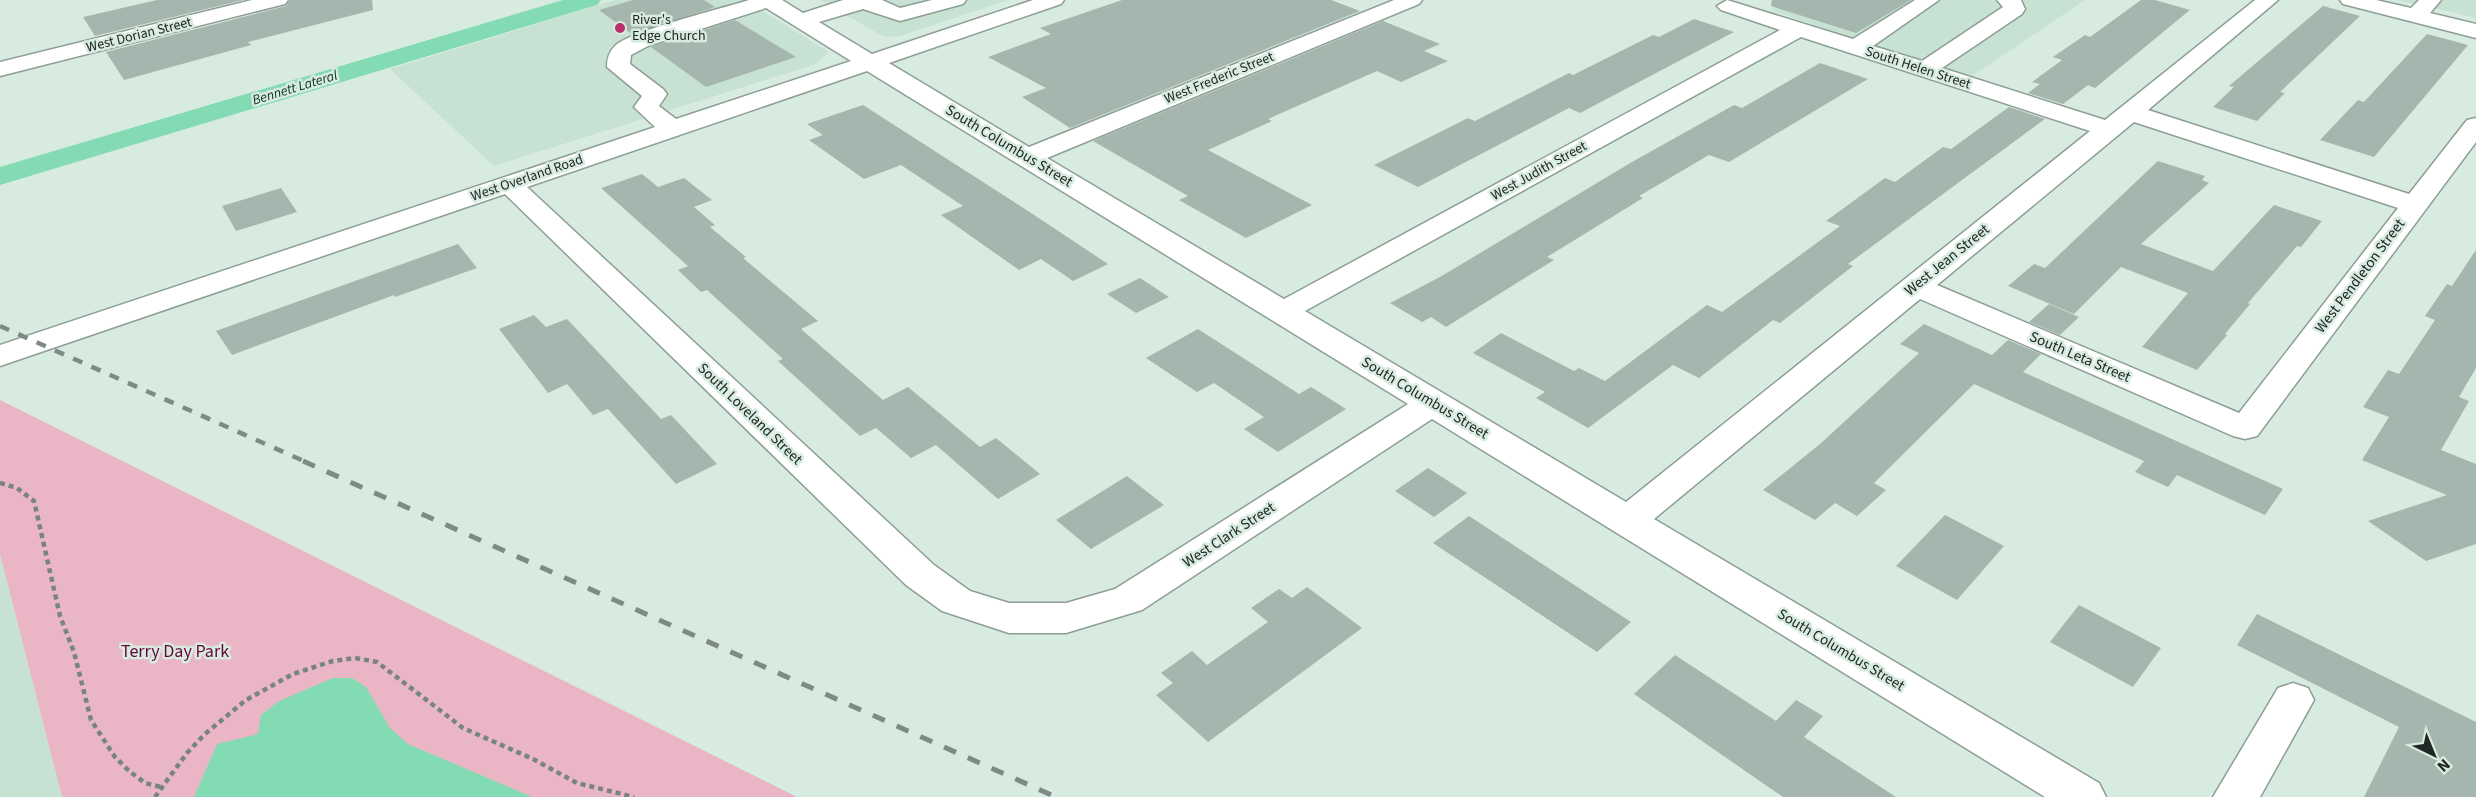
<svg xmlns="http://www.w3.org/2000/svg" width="2476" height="797" viewBox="0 0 2476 797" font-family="'Source Sans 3',sans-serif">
	<rect width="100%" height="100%" fill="#d8ebe1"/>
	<g fill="#c7e1d3">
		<path d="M 615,0 L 745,0 L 829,52 L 816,64 L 494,166 L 390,69 Z"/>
		<path d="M 820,0 L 1008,0 L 900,36 L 884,37 Z"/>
		<path d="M 1790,0 L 2085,0 L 1969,78 L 1771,10 Z"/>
		<path d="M 2396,0 L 2476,0 L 2476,18 L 2452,12 Z"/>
		<path d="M 0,554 L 62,797 L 0,797 Z"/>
	</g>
	<path fill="#eab6c6" d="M 0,400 L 797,797 L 62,797 L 0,554 Z"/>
	<path fill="#82dbb3" d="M 333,678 L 352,678 L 366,687 L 390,728 L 408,744 L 532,797 L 194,797 L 217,744 L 258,734 L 261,715 L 279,701 Z"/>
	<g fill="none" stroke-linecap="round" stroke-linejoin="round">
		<path fill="#82dbb3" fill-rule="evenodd" d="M 563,0 L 601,0 L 597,5 L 0,185 L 0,167 Z"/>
	</g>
	<g fill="#a4b6ad">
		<path d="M 157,0 L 243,0 L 95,36 L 83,17 Z"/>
		<path d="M 290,0 L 372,0 L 373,10 L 248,42 L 251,45 L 124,80 L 106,52 L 286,6 Z"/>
		<path d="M 633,0 L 704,0 L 715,7 L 632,34 L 599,10 Z"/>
		<path d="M 1122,0 L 1331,0 L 1360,11 L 1070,128 L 1022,97 L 1046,88 L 988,57 L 1051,34 L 1040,28 Z"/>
		<path d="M 1772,0 L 1911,0 L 1856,33 L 1771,6 Z"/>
		<path d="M 2141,0 L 2155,0 L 2190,10 L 2095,88 L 2088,85 L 2063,104 L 2028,93 L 2040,84 L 2032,82 L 2062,60 L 2053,57 L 2085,35 L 2090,37 Z"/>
		<path d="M 2323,6 L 2360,16 L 2280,92 L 2285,93 L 2257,121 L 2213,107 L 2234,87 L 2229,86 Z"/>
		<path d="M 1694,19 L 1734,32 L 1580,113 L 1569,108 L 1418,187 L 1374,165 L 1468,118 L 1475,121 L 1569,73 L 1573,75 L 1653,35 L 1659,37 Z"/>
		<path d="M 735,20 L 796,57 L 706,87 L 651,47 Z"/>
		<path d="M 1383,21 L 1440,44 L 1424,51 L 1448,61 L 1401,82 L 1377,71 L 1268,119 L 1272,121 L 1208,150 L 1312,205 L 1246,238 L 1179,200 L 1188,196 L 1093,141 Z"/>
		<path d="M 2427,34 L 2468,45 L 2374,157 L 2320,140 L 2358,100 L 2364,102 Z"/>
		<path d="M 1820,63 L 1868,79 L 1729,162 L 1709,155 L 1639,196 L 1643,198 L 1547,257 L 1554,260 L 1446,327 L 1431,317 L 1422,322 L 1390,303 L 1440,277 L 1632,162 L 1734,105 L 1742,108 Z"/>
		<path d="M 863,105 L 1022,207 L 1108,264 L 1073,281 L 1041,259 L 1019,270 L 941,215 L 963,206 L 901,165 L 864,179 L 809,140 L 823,135 L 807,124 Z"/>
		<path d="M 2009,107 L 2045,119 L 1848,264 L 1853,266 L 1780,323 L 1773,320 L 1699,378 L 1673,365 L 1588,428 L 1536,398 L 1545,392 L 1473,353 L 1501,333 L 1574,371 L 1579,368 L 1605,381 L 1707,305 L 1722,312 L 1840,226 L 1826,221 L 1885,178 L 1895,182 L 1943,147 L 1951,149 Z"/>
		<path d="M 2158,161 L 2205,176 L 2202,180 L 2209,183 L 2141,244 L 2213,271 L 2274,205 L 2322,221 L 2301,247 L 2297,246 L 2248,303 L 2250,304 L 2225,334 L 2227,335 L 2197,370 L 2142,347 L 2188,293 L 2121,267 L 2074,314 L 2008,286 L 2034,264 L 2045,268 Z"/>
		<path d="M 642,174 L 658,187 L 684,178 L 712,200 L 694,207 L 715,225 L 710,227 L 746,257 L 743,258 L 818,321 L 801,329 L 883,400 L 908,387 L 980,447 L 996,438 L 1040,474 L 998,499 L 936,445 L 911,458 L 876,428 L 860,436 L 778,361 L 783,359 L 707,290 L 701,292 L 678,270 L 688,266 L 601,188 Z"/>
		<path d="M 281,188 L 297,212 L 236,231 L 222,206 Z"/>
		<path d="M 458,244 L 477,268 L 395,297 L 394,295 L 232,355 L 216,331 Z"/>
		<path d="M 2476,250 L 2476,368 L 2459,397 L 2469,401 L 2441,450 L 2476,464 L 2476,544 L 2426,561 L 2368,521 L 2447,495 L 2362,460 L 2389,417 L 2363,407 L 2388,370 L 2399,374 L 2435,320 L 2425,316 L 2447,284 L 2452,286 Z"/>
		<path d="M 1140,278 L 1169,297 L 1136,313 L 1107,294 Z"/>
		<path d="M 2049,304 L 2079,317 L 2060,335 L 2029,322 Z"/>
		<path d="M 534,315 L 546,327 L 567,319 L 661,419 L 671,415 L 717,464 L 676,484 L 608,409 L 593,415 L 567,384 L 548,393 L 499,329 Z"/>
		<path d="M 1924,324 L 1992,355 L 2008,340 L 2041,354 L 2023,372 L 2283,489 L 2265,515 L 2177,475 L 2168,487 L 2135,472 L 2144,461 L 1974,384 L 1874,483 L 1886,490 L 1857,516 L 1835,503 L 1815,520 L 1763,490 L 1820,444 L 1919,353 L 1900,344 Z"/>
		<path d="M 1198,329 L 1299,394 L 1311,387 L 1346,409 L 1278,452 L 1244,429 L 1264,417 L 1214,383 L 1197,392 L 1146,358 Z"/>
		<path d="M 1428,468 L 1467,493 L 1434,517 L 1395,491 Z"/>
		<path d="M 1127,476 L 1164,505 L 1091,549 L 1056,520 Z"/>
		<path d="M 1945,515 L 2004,546 L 1957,600 L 1896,566 Z"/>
		<path d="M 1469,516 L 1582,590 L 1631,622 L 1597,652 L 1433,543 Z"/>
		<path d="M 1307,587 L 1362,628 L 1208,742 L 1156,695 L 1173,683 L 1161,673 L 1192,651 L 1207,665 L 1268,622 L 1251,608 L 1279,589 L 1292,598 Z"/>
		<path d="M 2079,605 L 2161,648 L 2133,687 L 2050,642 Z"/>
		<path d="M 2257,614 L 2476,722 L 2476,797 L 2364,797 L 2399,727 L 2237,645 Z"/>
		<path d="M 1675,655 L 1776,721 L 1796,700 L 1823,716 L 1804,737 L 1896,797 L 1783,797 L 1634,694 Z"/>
	</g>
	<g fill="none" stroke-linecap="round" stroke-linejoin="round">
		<defs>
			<g id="minor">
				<path d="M 252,0 L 288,0 L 285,4 L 0,76 L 0,62 Z"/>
				<path d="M 749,0 L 782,0 L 803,13 L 843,0 L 882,0 L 900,8 L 932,0 L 966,0 L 963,4 L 900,21 L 863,9 L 819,22 L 872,54 L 1033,0 L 1064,0 L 1061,4 L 889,63 L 1029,147 L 1394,0 L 1422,0 L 1419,4 L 1047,158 L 1284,299 L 1780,30 L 1721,10 L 1717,6 L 1727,0 L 1853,39 L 1915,0 L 1939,0 L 1873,46 L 1922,61 L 2003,7 L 1997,0 L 2021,0 L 2025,9 L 2022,14 L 1942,68 L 2105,120 L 2255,0 L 2278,0 L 2148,110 L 2409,194 L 2467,120 L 2476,118 L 2476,142 L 2257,436 L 2245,439 L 2233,436 L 1920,299 L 1654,519 L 2099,783 L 2106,797 L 2045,797 L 1432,419 L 1142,610 L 1066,633 L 1009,633 L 942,611 L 906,585 L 505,194 L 0,366 L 0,345 L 655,127 L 634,107 L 642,96 L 607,67 C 607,58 609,52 615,46 C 630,31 724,8 749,0 ZM 766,8 L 851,61 L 676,119 L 659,106 L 667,94 L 663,89 L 630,64 L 631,55 L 648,46 ZM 1801,37 L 2090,131 L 1626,502 L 1305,311 ZM 867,71 L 1408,404 L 1115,589 L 1066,603 L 1009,603 L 970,591 L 934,565 L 527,187 ZM 2134,122 L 2398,208 L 2239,413 L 1937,285 Z"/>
				<path d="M 2340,0 L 2376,0 L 2411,8 L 2419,0 L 2441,0 L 2430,13 L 2476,24 L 2476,38 L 2343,4 Z"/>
				<path d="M 2293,683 L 2308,688 L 2314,700 L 2260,797 L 2213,797 L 2278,688 Z"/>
			</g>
		</defs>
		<use href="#minor" stroke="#8d9e95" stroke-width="3"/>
		<g stroke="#78857e" stroke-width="4.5" stroke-dasharray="5 4" stroke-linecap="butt">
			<path d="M 0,483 L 17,488 L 34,501 L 60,616 L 74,652 L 91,720 L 115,757 L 129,771 L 145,783 L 161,787"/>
			<path d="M 155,797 L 187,753 L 205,734 L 246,700 L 293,674 L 333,661 L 355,658 L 377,662 L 463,728 L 533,759 L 577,783 L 634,797"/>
		</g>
		<use href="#minor" fill="#fff" fill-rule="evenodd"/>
		<path stroke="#7e8b85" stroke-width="4.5" stroke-dasharray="10 10" stroke-linecap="butt" d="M 0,326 L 306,462"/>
		<path stroke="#7e8b85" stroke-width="5" stroke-dasharray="13 13" stroke-linecap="butt" d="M 303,461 L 1056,797"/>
	</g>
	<circle fill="#b9306d" stroke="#d8ebe1" stroke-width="2" cx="620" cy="28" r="6"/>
	<g text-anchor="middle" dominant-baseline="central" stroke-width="5" stroke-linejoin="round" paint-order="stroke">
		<g font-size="14" fill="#202724" stroke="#d8ebe1" text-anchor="start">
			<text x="632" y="20">River's<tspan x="632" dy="16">Edge Church</tspan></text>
		</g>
		<g font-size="14" fill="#202724" stroke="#d8ebe1">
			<text transform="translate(139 35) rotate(-14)">West Dorian Street</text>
			<text transform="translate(1918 68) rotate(18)">South Helen Street</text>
			<text transform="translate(1219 78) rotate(-22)">West Frederic Street</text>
			<text transform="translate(1539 171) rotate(-29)">West Judith Street</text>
			<text transform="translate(527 178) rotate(-19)">West Overland Road</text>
		</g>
		<g font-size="14" font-style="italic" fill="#093323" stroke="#d8ebe1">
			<text transform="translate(295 88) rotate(-17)">Bennett Lateral</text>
		</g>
		<g font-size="15" fill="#202724" stroke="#d8ebe1">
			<text transform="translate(1009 146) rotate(31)">South Columbus Street</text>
			<text transform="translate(1947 260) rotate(-39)">West Jean Street</text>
			<text transform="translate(2360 276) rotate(-53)">West Pendleton Street</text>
			<text transform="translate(2080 357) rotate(23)">South Leta Street</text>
			<text transform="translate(1425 398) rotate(31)">South Columbus Street</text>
			<text transform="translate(750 414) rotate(44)">South Loveland Street</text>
			<text transform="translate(1229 535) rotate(-33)">West Clark Street</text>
			<text transform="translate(1841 650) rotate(31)">South Columbus Street</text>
		</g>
		<g font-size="18" fill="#690639" stroke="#d8ebe1">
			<text x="175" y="651">Terry Day Park</text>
		</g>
	</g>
	<g transform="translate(2434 755) rotate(137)" stroke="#d8ebe1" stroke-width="4.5" paint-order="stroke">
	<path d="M0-4.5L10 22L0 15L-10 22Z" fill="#202724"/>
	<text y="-9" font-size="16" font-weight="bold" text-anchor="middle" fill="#202724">N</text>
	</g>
</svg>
